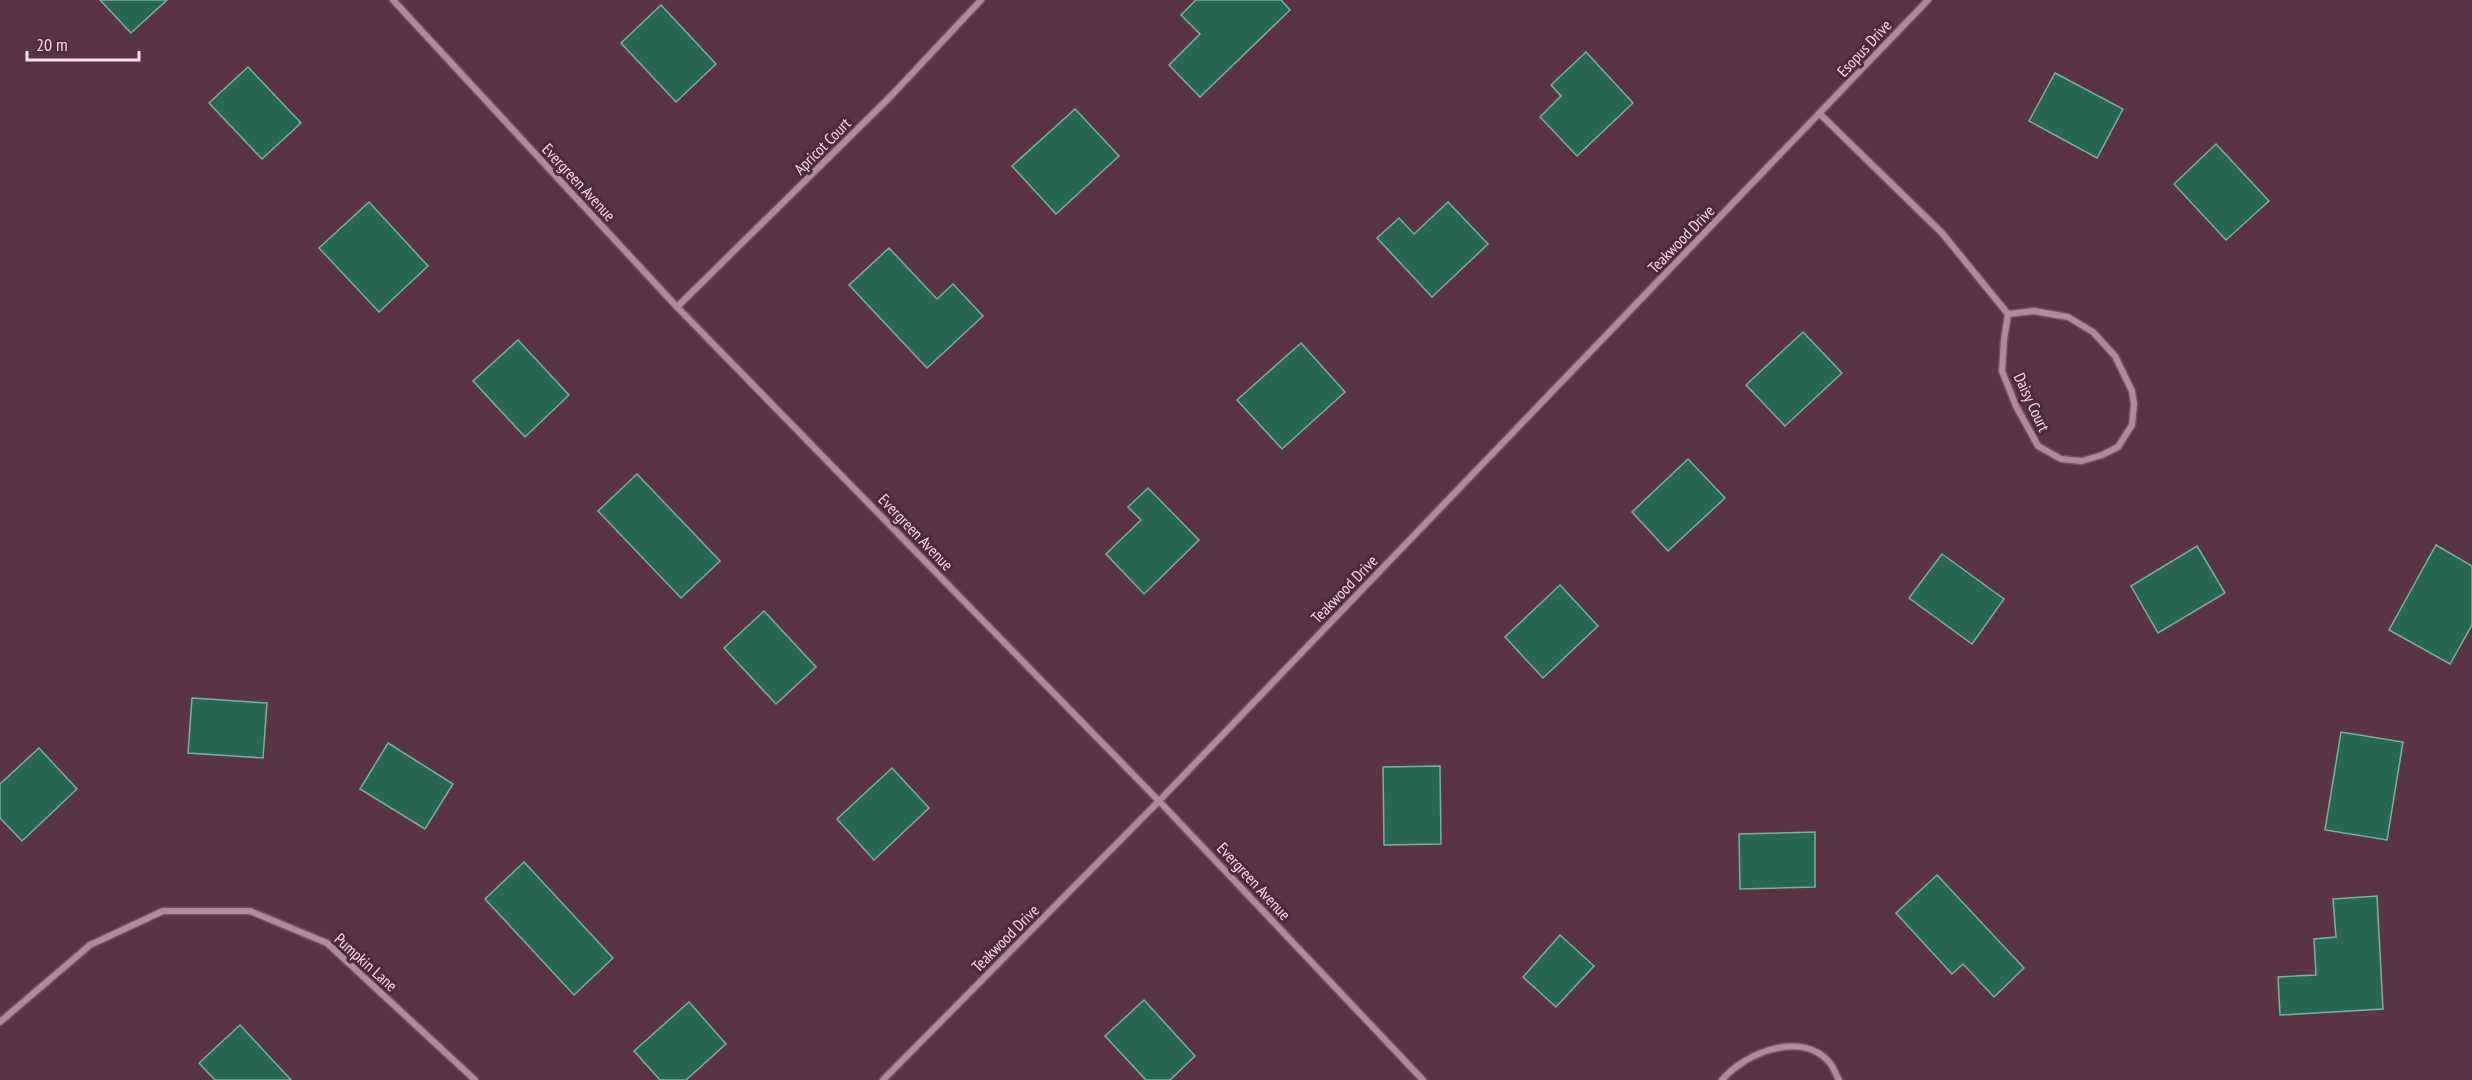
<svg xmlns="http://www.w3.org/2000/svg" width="2472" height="1080" viewBox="0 0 2472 1080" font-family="'PT Sans Narrow',sans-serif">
	<rect width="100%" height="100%" fill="#593446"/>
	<g fill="#266653" stroke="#7dae9d" stroke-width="1.5">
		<path d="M 100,0 L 167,0 L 131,33 Z"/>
		<path d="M 1196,0 L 1281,0 L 1290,10 L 1200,97 L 1169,65 L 1200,34 L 1181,15 Z"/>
		<path d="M 661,5 L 716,64 L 676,102 L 621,43 Z"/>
		<path d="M 1586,52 L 1633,103 L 1577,156 L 1540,117 L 1561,96 L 1551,85 Z"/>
		<path d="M 248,67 L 301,123 L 262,159 L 209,103 Z"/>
		<path d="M 2055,73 L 2123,109 L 2097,158 L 2029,121 Z"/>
		<path d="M 1075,109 L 1119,156 L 1056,214 L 1012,166 Z"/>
		<path d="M 2216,144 L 2269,201 L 2226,240 L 2174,184 Z"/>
		<path d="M 369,202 L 428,266 L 379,312 L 319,248 Z"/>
		<path d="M 1448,202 L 1488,244 L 1432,297 L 1377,238 L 1399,218 L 1414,234 Z"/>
		<path d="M 889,248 L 937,299 L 953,284 L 983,316 L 927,368 L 849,285 Z"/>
		<path d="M 1803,332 L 1842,373 L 1785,426 L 1746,385 Z"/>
		<path d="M 518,340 L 569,395 L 525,437 L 473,381 Z"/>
		<path d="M 1301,343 L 1345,392 L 1282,449 L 1237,400 Z"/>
		<path d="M 1688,459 L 1725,498 L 1668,551 L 1632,512 Z"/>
		<path d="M 637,474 L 720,561 L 681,598 L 598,511 Z"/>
		<path d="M 1148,488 L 1199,540 L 1144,594 L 1106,554 L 1141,520 L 1128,507 Z"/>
		<path d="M 2436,545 L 2472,566 L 2472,625 L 2450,664 L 2389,630 Z"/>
		<path d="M 2197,546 L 2225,593 L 2158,633 L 2131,586 Z"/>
		<path d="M 1942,554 L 2004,599 L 1972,644 L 1909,598 Z"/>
		<path d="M 1560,585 L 1598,626 L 1543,678 L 1505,637 Z"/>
		<path d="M 764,611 L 816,667 L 776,704 L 724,648 Z"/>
		<path d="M 192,698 L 267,703 L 263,758 L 188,753 Z"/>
		<path d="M 2341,732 L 2403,742 L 2387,840 L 2325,830 Z"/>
		<path d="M 388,743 L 453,784 L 425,829 L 360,789 Z"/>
		<path d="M 39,748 L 77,789 L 22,841 L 0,818 L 0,784 Z"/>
		<path d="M 1440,766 L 1441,844 L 1384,845 L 1383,767 Z"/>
		<path d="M 892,768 L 929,808 L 874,860 L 837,819 Z"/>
		<path d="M 1815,832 L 1815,887 L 1740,889 L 1739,834 Z"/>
		<path d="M 524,862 L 613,958 L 574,995 L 485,899 Z"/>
		<path d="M 1937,875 L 2024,968 L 1994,997 L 1963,964 L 1952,974 L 1896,913 Z"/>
		<path d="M 2377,896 L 2383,1009 L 2280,1015 L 2278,977 L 2316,975 L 2314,939 L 2336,937 L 2333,899 Z"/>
		<path d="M 1560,935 L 1594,966 L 1556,1007 L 1523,977 Z"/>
		<path d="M 1144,1000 L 1195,1056 L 1170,1080 L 1146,1080 L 1105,1036 Z"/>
		<path d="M 689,1002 L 726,1044 L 686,1080 L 660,1080 L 634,1051 Z"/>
		<path d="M 240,1025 L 291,1080 L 215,1080 L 199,1063 Z"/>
	</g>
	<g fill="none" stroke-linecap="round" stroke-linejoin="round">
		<defs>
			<g id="street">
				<path d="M 393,0 L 677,307 L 1159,801 L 1423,1080"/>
				<path d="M 1820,114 L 1942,233 L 2008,314"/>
				<path d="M 677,307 L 890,97 L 981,0"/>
				<path d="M 2034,311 L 2068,317 L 2093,332 L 2115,356 L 2132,391 L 2134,404 L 2132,425 L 2118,447 L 2102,455 L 2082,461 L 2061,459 L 2038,446 L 2016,406 L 2002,371 L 2004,340 L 2008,314 Z"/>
				<path d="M 0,1022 L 90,945 L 163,911 L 250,911 L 327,943 L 475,1080"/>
				<path d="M 883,1080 L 1159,801 L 1928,0"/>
				<path d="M 1722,1080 C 1746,1052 1802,1030 1830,1063 C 1834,1068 1836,1075 1839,1080"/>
			</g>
		</defs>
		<use href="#street" stroke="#715261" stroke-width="9"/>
		<use href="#street" stroke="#b4899c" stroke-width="6"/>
	</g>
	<g text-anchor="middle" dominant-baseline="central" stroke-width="6" stroke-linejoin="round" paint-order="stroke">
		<g font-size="16" fill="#f6dee8" stroke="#4e2a3b">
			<text transform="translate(1864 48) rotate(-47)">Esopus Drive</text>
			<text transform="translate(822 146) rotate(-45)">Apricot Court</text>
			<text transform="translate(579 182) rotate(47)">Evergreen Avenue</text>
			<text transform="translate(1681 239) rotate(-46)">Teakwood Drive</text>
			<text transform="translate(2032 402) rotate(65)">Daisy Court</text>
			<text transform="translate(916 532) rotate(46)">Evergreen Avenue</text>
			<text transform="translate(1344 589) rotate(-46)">Teakwood Drive</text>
			<text transform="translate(1254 881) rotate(47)">Evergreen Avenue</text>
			<text transform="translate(1005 938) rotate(-45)">Teakwood Drive</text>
			<text transform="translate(366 962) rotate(42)">Pumpkin Lane</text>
		</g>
	</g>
	<path d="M27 51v9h112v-9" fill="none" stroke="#f6dee8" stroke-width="3"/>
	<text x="36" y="51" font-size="18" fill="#f6dee8" stroke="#4e2a3b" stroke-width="4.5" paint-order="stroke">20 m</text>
</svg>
